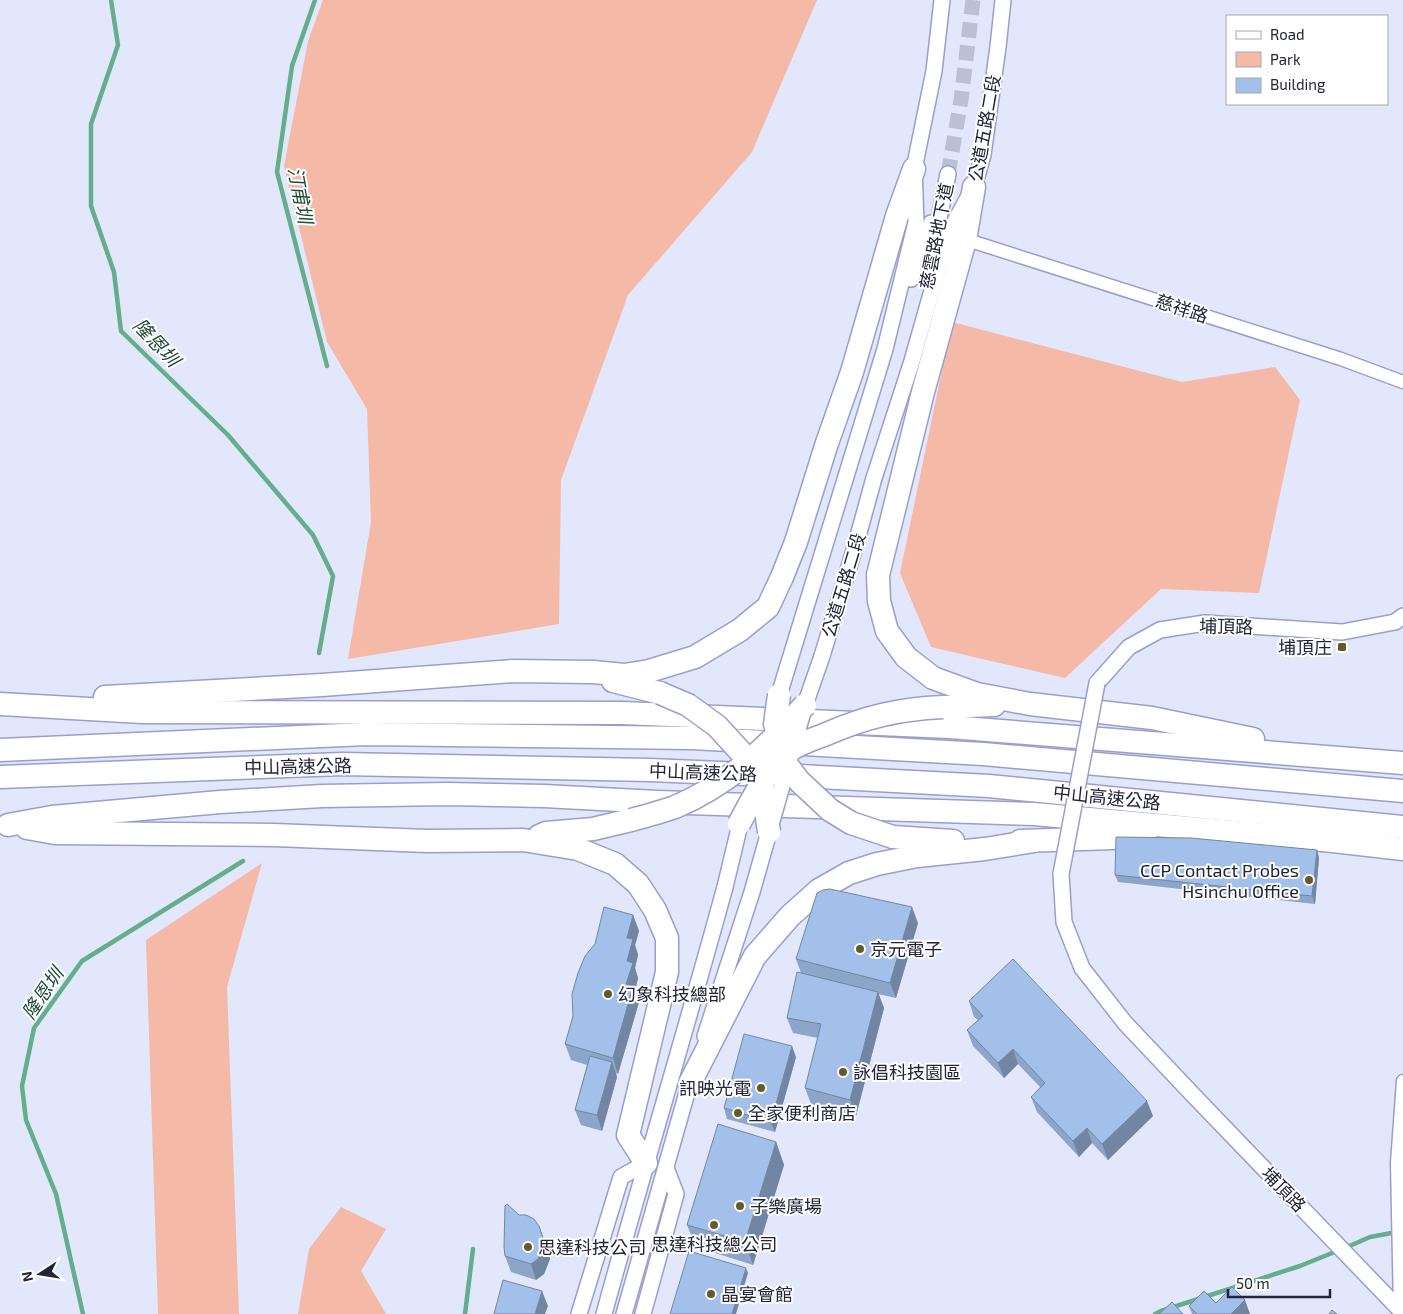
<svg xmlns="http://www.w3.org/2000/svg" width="1403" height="1314" viewBox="0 0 1403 1314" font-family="'Exo 2','Noto Sans TC',sans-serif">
	<rect width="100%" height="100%" fill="#e3e7fb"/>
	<g fill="#f4b9a7">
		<path d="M 323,0 L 817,0 L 752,152 L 628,295 L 561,480 L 559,624 L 348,659 L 371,522 L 367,409 L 327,342 L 284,166 L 308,41 Z"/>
		<path d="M 952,322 L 1182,382 L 1275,367 L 1300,400 L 1259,593 L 1161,589 L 1065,678 L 931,647 L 900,573 Z"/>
		<path d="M 262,863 L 227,987 L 239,1314 L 158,1314 L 146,940 Z"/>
		<path d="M 341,1207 L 386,1229 L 361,1271 L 386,1314 L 298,1314 L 309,1249 Z"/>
	</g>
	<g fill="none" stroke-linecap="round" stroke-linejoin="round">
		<g stroke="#64ae8b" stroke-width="4.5">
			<path d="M 111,0 L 118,45 L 91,124 L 91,206 L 114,272 L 121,331 L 228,435 L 313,535 L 333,576 L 319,653"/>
			<path d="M 315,0 L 292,66 L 277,172 L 327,366"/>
			<path d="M 1345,1248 L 1370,1237 L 1397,1232"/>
			<path d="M 83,1314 L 56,1194 L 26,1120 L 22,1086 L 34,1028 L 82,961 L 243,861"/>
			<path d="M 465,1314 L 473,1249"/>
			<path d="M 1155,1314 L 1161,1311 L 1300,1266 L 1337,1251"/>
		</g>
		<path stroke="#bcc0d4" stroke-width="15" stroke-dasharray="15 8" stroke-linecap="butt" d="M 948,174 L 961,100 L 973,0"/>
		<defs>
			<g id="minor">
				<path d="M 961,238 L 1341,359 L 1403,382"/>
				<path d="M 1400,1310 L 1397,1163 L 1403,1081"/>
			</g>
			<g id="tertiary">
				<path d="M 929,268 L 948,174"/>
				<path d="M 911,279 L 931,223"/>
				<path d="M 822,656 L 855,547 L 874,478 L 912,361 L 948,234 L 974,187 L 983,155 L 998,47 L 1003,0"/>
				<path d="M 1097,683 L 1129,647 L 1160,630 L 1205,623 L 1342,632 L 1395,622 L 1403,616"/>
				<path d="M 779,695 L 885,349 L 916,222 L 914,169 L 934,71 L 942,0"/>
				<path d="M 705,1036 L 752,892 L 769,832"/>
				<path d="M 1195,1097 L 1403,1313"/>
				<path d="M 579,1314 L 621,1177 L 646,1163"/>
				<path d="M 604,1314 C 643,1171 686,1030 725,887"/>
				<path d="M 624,1314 L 692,1075"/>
				<path d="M 643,1314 L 676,1194 L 666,1168"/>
			</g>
			<g id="motorway">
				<path d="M 974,187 L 965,240 L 923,392 L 878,575 L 879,601 L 887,631 L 906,657 L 933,678 L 977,694 L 1030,704 L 1152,718 L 1253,739"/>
				<path d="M 613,681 L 660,693"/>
				<path d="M 105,697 L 322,685 L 513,671 L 593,672 L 624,675 L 649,671 L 695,657 L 740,630 L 768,607 L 782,577 L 796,542 L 826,446 L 852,372 L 897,216 L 914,169"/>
				<path d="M 0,704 L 142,712 L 623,713 L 950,727 L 1403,763"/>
				<path d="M 943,707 L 994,705"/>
				<path d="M 0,750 L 366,734 L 692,738 L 983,754 L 1403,791"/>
				<path d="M 781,775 L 989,786 L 1403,827"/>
				<path d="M 0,777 L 342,764 L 650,770 L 744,774"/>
				<path d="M 8,825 L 52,817 L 220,802 L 322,796 L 447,794 L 544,796 L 657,802 L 1034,814 L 1333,841 L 1403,849"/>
				<path d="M 27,828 L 55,833 L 274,835 L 427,841 L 523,840 L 578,849 L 615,864 L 638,884 L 655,910 L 667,938 L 667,972 L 628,1135 L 646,1163"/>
				<path d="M 539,836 L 546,833 L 593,829 L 631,820"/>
				<path d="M 893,837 L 953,841"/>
				<path d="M 1020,841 L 1145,837"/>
				<path d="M 690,1083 L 755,956 L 790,916 L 819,890 L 849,873 L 877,864 L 917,856 L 985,849 L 1034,841"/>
			</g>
		</defs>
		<use href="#minor" stroke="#989fcd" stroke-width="15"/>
		<use href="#tertiary" stroke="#989fcd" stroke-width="18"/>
		<use href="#motorway" stroke="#989fcd" stroke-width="25"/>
		<use href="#minor" stroke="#fff" stroke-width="12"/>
		<use href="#tertiary" stroke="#fff" stroke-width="15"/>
		<use href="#motorway" stroke="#fff" stroke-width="22"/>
		<defs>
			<g id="tertiary-bridge">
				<path d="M 1097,683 L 1061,874 L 1064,922 L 1082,968 L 1125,1023 L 1195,1097"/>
				<path d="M 772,821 L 805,705 L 822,656"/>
				<path d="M 725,887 L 742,816"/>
			</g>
			<g id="motorway-bridge">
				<path d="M 660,693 L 688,705 L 717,726 L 749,761 L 762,783 L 769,832"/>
				<path d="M 779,695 L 775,724 L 787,765 L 799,781 L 830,810 L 851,823 L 893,837"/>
				<path d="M 631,820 C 646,816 661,812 675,807 C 728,785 767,747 805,705"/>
				<path d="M 739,824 C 751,801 770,764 792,749 C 801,743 813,739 824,735 C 865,717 898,709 943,707"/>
			</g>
		</defs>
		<use href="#tertiary-bridge" stroke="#989fcd" stroke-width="18" stroke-linecap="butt"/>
		<use href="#motorway-bridge" stroke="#989fcd" stroke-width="25" stroke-linecap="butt"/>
		<use href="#tertiary-bridge" stroke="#fff" stroke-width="15"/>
		<use href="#motorway-bridge" stroke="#fff" stroke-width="22"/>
	</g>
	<g fill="#8ca5c9">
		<path d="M 1317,850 L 1319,858 L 1315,904 L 1118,882 L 1115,875 Z"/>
		<path d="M 633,915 L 639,931 L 635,945 L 638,955 L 635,968 L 638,978 L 635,991 L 639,1002 L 618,1074 L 616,1073 L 617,1077 L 602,1131 L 581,1125 L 575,1110 L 587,1065 L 571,1060 L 565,1044 L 595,944 Z"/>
		<path d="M 918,923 L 896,998 L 878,994 L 884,1008 L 856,1116 L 811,1104 L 805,1088 L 818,1038 L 793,1033 L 787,1018 L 801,973 L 796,959 Z"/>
		<path d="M 969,1001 L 1153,1116 L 1108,1160 L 1092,1143 L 1079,1157 L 1037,1112 L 1031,1097 L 1040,1087 L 1018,1064 L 1004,1078 L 973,1046 L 967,1030 L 978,1020 L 974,1017 Z"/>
		<path d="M 796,1057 L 775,1132 L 727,1119 L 724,1108 Z"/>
		<path d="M 776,1142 L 784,1165 L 753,1265 L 696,1247 L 687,1225 Z"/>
		<path d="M 545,1242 L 550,1259 L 544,1274 L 536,1280 L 511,1272 L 505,1256 Z"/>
		<path d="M 1216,1303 L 1250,1314 L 1192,1314 L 1189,1306 Z"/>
	</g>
	<g fill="#7286a4">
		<path d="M 1317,850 L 1319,858 L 1315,904 L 1312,896 Z"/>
		<path d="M 912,907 L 918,923 L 896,998 L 890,983 Z"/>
		<path d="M 633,915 L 639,931 L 635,945 L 638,955 L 635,968 L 638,978 L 635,991 L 639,1002 L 618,1074 L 613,1058 L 626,984 L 627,938 Z"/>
		<path d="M 878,992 L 884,1008 L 856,1116 L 850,1100 Z"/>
		<path d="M 792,1046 L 796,1057 L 775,1132 L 771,1122 Z"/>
		<path d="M 1013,1049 L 1018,1064 L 1004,1078 L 998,1063 Z"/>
		<path d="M 612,1062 L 617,1077 L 602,1131 L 597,1115 Z"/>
		<path d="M 1147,1101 L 1153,1116 L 1108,1160 L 1102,1144 Z"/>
		<path d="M 1087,1128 L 1092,1143 L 1079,1157 L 1073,1141 Z"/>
		<path d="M 776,1142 L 784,1165 L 753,1265 L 745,1242 Z"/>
		<path d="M 539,1226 L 550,1259 L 544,1274 L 536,1280 L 531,1264 Z"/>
		<path d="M 746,1268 L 748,1273 L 736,1314 L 732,1314 Z"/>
		<path d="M 542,1291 L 548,1306 L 545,1314 L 535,1314 Z"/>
		<path d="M 1245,1300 L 1250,1314 L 1231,1314 Z"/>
	</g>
	<g fill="#a3c0ea" stroke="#7286a4">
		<path d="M 1116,837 L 1191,838 L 1317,850 L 1312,896 L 1115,875 Z"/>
		<path d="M 830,889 L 912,907 L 890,983 L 796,959 L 817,893 L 823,890 Z"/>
		<path d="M 604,907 L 633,915 L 627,938 L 633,939 L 627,961 L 633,963 L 626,984 L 633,986 L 613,1058 L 565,1044 L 573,1016 L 572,994 L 578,973 L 585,956 L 595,944 Z"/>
		<path d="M 1013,959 L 1147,1101 L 1102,1144 L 1087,1128 L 1073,1141 L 1031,1097 L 1045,1083 L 1030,1067 L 1013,1049 L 998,1063 L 967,1030 L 983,1016 L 969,1001 Z"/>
		<path d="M 797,972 L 878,992 L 850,1100 L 805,1088 L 821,1024 L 787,1018 Z"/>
		<path d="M 744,1034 L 792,1046 L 771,1122 L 724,1108 Z"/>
		<path d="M 590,1056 L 612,1062 L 597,1115 L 575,1110 Z"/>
		<path d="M 718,1124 L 776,1142 L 745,1242 L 687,1225 Z"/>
		<path d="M 507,1204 L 519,1215 L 526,1215 L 534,1219 L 539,1226 L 545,1244 L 538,1259 L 531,1264 L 505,1256 L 504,1247 L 505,1206 Z"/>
		<path d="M 689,1251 L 746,1268 L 732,1314 L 670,1314 Z"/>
		<path d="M 503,1280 L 542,1291 L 535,1314 L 494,1314 Z"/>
		<path d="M 1232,1287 L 1245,1300 L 1231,1314 L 1197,1314 L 1189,1306 L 1204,1291 L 1216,1303 Z"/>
		<path d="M 1172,1302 L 1183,1314 L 1159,1314 Z"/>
		<path d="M 1332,1310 L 1337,1314 L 1329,1314 Z"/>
	</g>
	<g fill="#655b27" stroke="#fff" stroke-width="2">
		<rect x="1337" y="642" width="10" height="10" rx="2.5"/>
		<circle cx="1309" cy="880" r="5"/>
		<circle cx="860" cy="949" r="5"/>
		<circle cx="608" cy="994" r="5"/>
		<circle cx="843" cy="1072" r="5"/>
		<circle cx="761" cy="1088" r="5"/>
		<circle cx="738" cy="1113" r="5"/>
		<circle cx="740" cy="1206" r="5"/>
		<circle cx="714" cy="1225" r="5"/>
		<circle cx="528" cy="1247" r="5"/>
		<circle cx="711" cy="1294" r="5"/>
	</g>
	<g text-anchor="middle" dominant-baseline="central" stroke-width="4" stroke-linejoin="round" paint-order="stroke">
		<g font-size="18" fill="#222437" stroke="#fff">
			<text transform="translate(984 128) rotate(-80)">公道五路二段</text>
			<text transform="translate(936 236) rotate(-79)">慈雲路地下道</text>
			<text transform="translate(1182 308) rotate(18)">慈祥路</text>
			<text transform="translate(843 585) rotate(-73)">公道五路二段</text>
			<text transform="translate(1226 626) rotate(1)">埔頂路</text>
			<text transform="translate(298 766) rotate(-1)">中山高速公路</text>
			<text transform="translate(703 772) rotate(2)">中山高速公路</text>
			<text transform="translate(1107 797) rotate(6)">中山高速公路</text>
			<text transform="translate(1284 1189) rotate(46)">埔頂路</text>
		</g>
		<g font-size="18" fill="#222437" stroke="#fff" text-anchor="start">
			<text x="1332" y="647" text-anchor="end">埔頂庄</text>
			<text x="1299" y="870" text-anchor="end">CCP Contact Probes<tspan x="1299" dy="21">Hsinchu Office</tspan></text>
			<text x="870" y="949">京元電子</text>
			<text x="618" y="994">幻象科技總部</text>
			<text x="853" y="1072">詠倡科技園區</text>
			<text x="751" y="1088" text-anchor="end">訊映光電</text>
			<text x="748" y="1113">全家便利商店</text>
			<text x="750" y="1206">子樂廣場</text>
			<text x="714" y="1244" text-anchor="middle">思達科技總公司</text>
			<text x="538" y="1247">思達科技公司</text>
			<text x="721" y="1294">晶宴會館</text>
		</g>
		<g font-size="19" font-style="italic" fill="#1e4a33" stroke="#fff">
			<text transform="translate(301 195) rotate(79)">汀甫圳</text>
			<text transform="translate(157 342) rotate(47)">隆恩圳</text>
			<text transform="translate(42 993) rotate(-56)">隆恩圳</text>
		</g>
	</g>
	<rect x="1226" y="15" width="162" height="90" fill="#ffffff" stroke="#a7a7af"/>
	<rect x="1236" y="31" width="25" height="8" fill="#ffffff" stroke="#a7a7af"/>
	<text x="1270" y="40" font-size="15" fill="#222437">Road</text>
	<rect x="1236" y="52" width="25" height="15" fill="#f4b9a7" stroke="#a7a7af"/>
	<text x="1270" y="65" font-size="15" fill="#222437">Park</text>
	<rect x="1236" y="78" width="25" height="15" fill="#a3c0ea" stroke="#a7a7af"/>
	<text x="1270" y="90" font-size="15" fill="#222437">Building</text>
	<g transform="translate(40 1274) rotate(258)" stroke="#ffffff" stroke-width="4" paint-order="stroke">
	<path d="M0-4L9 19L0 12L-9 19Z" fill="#222437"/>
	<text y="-8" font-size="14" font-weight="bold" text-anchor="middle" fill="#222437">N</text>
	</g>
	<path d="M1228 1289v8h102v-8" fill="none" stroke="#222437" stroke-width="2.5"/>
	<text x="1236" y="1289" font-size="15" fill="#222437" stroke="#ffffff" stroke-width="4" paint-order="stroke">50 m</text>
</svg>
